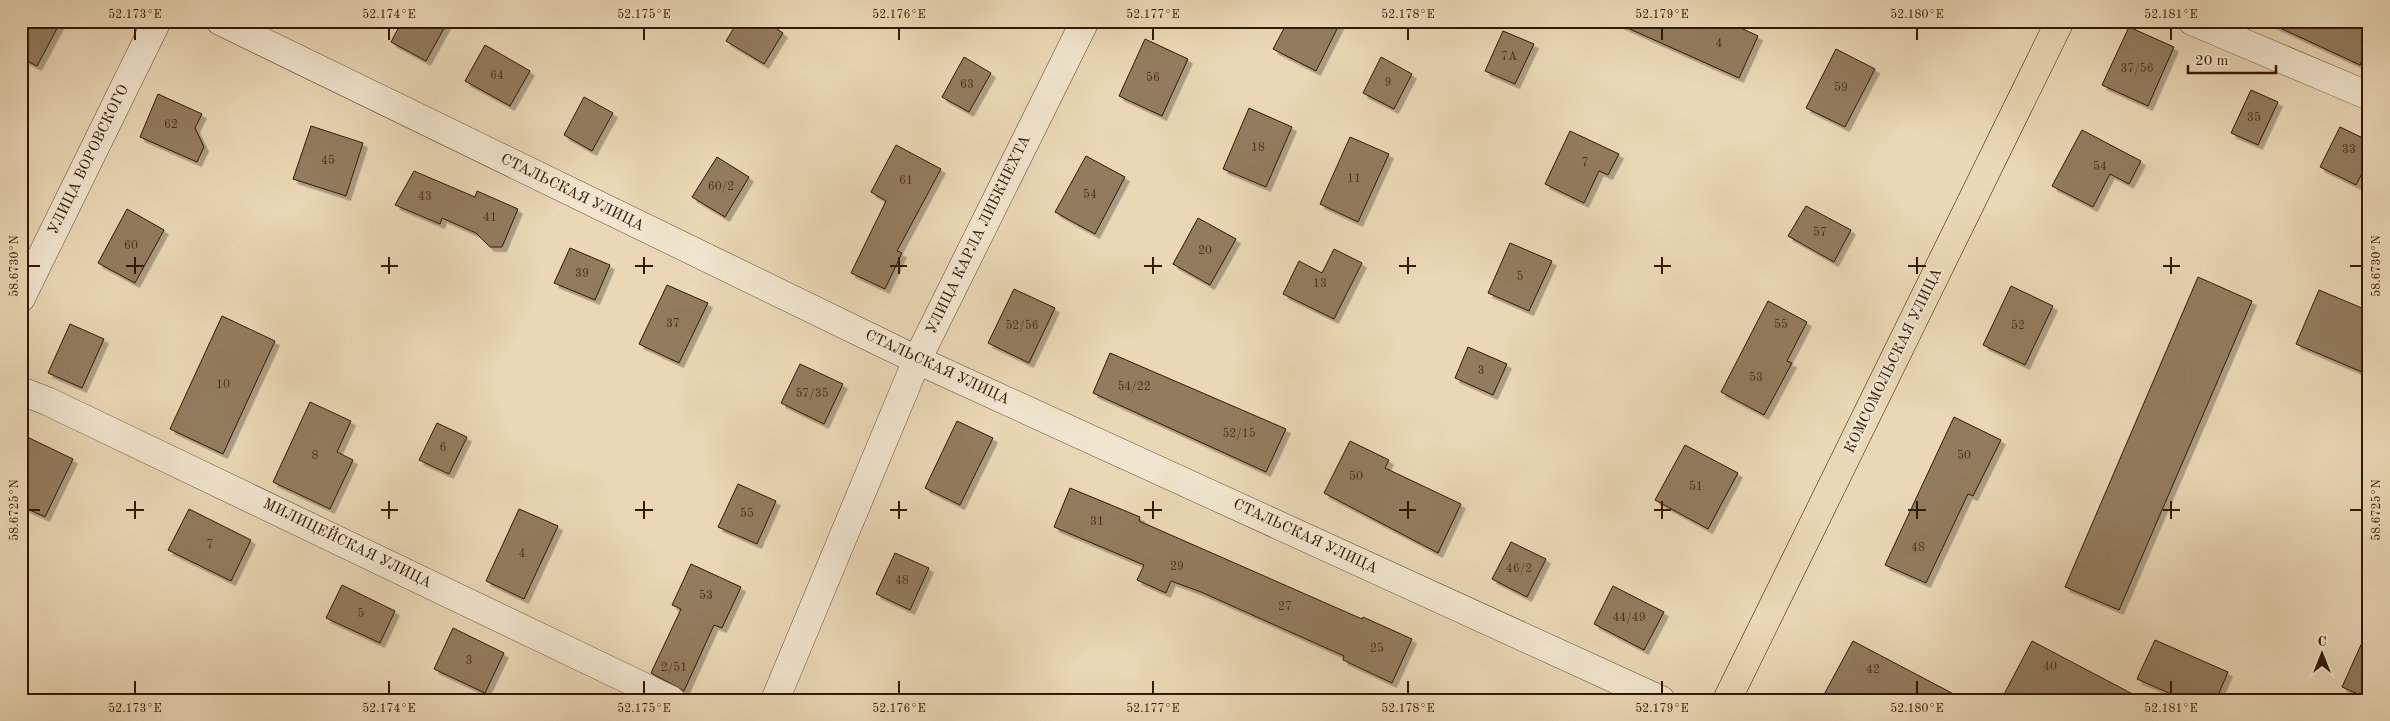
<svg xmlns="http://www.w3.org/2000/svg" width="2390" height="721" viewBox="0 0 2390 721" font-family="'Old Standard TT',serif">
	<defs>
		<filter id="shadow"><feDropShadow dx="4.5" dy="4.5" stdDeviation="0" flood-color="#0004"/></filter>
	</defs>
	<rect width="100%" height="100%" fill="#e9d7b5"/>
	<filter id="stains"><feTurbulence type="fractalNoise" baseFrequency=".004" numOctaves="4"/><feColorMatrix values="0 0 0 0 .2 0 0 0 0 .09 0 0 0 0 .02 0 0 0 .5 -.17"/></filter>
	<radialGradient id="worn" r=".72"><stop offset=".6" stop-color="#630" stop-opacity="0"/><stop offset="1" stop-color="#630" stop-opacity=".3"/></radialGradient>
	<g fill="#927b5e" stroke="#341800" filter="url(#shadow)">
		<path d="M 21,21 L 61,21 L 37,66 L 21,58 Z"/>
		<path d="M 402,21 L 448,21 L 426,61 L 391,42 Z"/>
		<path d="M 738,21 L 765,21 L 783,33 L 764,64 L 726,41 Z"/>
		<path d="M 1288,21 L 1341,21 L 1316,71 L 1273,49 Z"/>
		<path d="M 1612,21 L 1726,21 L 1758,36 L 1739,78 Z"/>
		<path d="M 2265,21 L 2369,21 L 2369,46 L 2360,65 Z"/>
		<path d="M 2129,27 L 2174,47 L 2148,106 L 2102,85 Z"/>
		<path d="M 1503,31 L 1534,44 L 1515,84 L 1485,71 Z"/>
		<path d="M 1145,39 L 1188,59 L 1162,116 L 1119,96 Z"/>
		<path d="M 485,45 L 530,71 L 510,106 L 465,81 Z"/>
		<path d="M 1836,49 L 1875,69 L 1845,127 L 1806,108 Z"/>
		<path d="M 964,57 L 991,73 L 969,112 L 942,97 Z"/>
		<path d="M 1381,57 L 1412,74 L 1394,109 L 1363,93 Z"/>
		<path d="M 2251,90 L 2278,102 L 2258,145 L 2231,133 Z"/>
		<path d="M 158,94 L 202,114 L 195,128 L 204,147 L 197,162 L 140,137 Z"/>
		<path d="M 584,97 L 613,113 L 592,151 L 564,135 Z"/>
		<path d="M 1249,108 L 1292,127 L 1266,187 L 1223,169 Z"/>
		<path d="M 311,126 L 363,143 L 346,196 L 293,179 Z"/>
		<path d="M 2340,127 L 2369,141 L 2369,160 L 2356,185 L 2320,167 Z"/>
		<path d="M 2082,130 L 2141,161 L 2129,184 L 2110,174 L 2093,207 L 2052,186 Z"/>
		<path d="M 1570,131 L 1619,154 L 1608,175 L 1599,171 L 1584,203 L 1545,184 Z"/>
		<path d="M 1350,137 L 1389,154 L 1358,222 L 1320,204 Z"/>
		<path d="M 896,145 L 941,169 L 897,251 L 902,253 L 885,289 L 851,273 L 886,201 L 871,192 Z"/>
		<path d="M 1086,156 L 1125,177 L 1095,234 L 1055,212 Z"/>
		<path d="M 717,157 L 749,177 L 725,217 L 692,197 Z"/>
		<path d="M 414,171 L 475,197 L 477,191 L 518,209 L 502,247 L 490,247 L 476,233 L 442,218 L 440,224 L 395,205 Z"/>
		<path d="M 1806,206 L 1851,230 L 1834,262 L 1788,236 Z"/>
		<path d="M 127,209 L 164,230 L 135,283 L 98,263 Z"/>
		<path d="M 1198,218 L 1236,239 L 1210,285 L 1173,264 Z"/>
		<path d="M 1510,243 L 1552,261 L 1529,311 L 1488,293 Z"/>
		<path d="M 570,248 L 610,265 L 595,300 L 554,283 Z"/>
		<path d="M 1334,249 L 1362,263 L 1334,319 L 1283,294 L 1299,261 L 1322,273 Z"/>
		<path d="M 2198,277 L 2252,301 L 2119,610 L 2065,587 Z"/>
		<path d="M 667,285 L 708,303 L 679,363 L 639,344 Z"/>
		<path d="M 2011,286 L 2053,306 L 2025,365 L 1983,345 Z"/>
		<path d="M 1014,289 L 1055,308 L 1029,363 L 988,343 Z"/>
		<path d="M 2319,290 L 2369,311 L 2369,375 L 2296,344 Z"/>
		<path d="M 1768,301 L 1807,322 L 1787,361 L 1792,363 L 1764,415 L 1721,392 Z"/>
		<path d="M 222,316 L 275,341 L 223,454 L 170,429 Z"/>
		<path d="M 70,324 L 104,339 L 82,388 L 48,373 Z"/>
		<path d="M 1468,347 L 1507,364 L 1493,395 L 1455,378 Z"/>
		<path d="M 1110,353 L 1286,429 L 1266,472 L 1093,393 Z"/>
		<path d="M 800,364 L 843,384 L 824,424 L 781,403 Z"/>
		<path d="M 310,402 L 351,421 L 337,452 L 353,460 L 330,509 L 273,482 Z"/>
		<path d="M 1954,417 L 2001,440 L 1973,496 L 1968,494 L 1926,583 L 1885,565 Z"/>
		<path d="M 957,421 L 993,438 L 960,505 L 925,488 Z"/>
		<path d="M 437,423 L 467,437 L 449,474 L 419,460 Z"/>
		<path d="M 21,434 L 73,459 L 45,517 L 21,506 Z"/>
		<path d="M 1350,441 L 1389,460 L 1385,468 L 1461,504 L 1438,553 L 1324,493 Z"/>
		<path d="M 1685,445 L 1738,473 L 1708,529 L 1655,500 Z"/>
		<path d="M 738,484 L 776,501 L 757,544 L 718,527 Z"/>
		<path d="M 1070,488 L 1140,517 L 1139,521 L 1362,619 L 1363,617 L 1412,639 L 1392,683 L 1343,660 L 1344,656 L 1201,592 L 1171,581 L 1166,593 L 1137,580 L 1144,565 L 1054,527 Z"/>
		<path d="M 189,509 L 251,540 L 231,581 L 168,550 Z"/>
		<path d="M 519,509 L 558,526 L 524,599 L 486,581 Z"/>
		<path d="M 1511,542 L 1546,559 L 1527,597 L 1492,579 Z"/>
		<path d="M 895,553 L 929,568 L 910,610 L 876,594 Z"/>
		<path d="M 691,564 L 741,587 L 722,628 L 714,625 L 684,691 L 651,673 L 681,609 L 672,605 Z"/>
		<path d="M 342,585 L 395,611 L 380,643 L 326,618 Z"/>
		<path d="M 1613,586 L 1664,612 L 1644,650 L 1594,624 Z"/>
		<path d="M 2369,627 L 2369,699 L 2342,687 Z"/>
		<path d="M 453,628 L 504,653 L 485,693 L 434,669 Z"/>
		<path d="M 2155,640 L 2228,672 L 2216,700 L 2185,700 L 2137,679 Z"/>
		<path d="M 1853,641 L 1965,700 L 1821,700 Z"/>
		<path d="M 2032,641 L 2144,700 L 2001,700 Z"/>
	</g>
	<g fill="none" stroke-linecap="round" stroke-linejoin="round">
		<defs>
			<g id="minor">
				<path d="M 220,21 L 917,360 L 1661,700"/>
				<path d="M 2192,21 L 2369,96"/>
				<path d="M 21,298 L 157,21"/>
				<path d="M 21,391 L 47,401 L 671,700"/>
				<path d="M 775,700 L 917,360 L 1085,21"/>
			</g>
			<path id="major" d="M 1727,700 L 2060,21"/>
		</defs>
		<use href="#minor" stroke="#61482d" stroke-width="29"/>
		<use href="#major" stroke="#341800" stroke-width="29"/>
		<use href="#minor" stroke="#f1e5cf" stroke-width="28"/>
		<use href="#major" stroke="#e9d7b5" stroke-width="28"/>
	</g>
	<path fill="none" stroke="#341800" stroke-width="2" d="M 135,28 L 135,40M 389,28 L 389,40M 644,28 L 644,40M 899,28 L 899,40M 1153,28 L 1153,40M 1408,28 L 1408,40M 1662,28 L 1662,40M 1917,28 L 1917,40M 2171,28 L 2171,40M 135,257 L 135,274M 389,257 L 389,274M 644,257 L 644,274M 899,257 L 899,274M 1153,257 L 1153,274M 1408,257 L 1408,274M 1662,257 L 1662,274M 1917,257 L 1917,274M 2171,257 L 2171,274M 28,266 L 40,266M 126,266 L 144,266M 381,266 L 398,266M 635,266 L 653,266M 890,266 L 907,266M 1144,266 L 1162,266M 1399,266 L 1416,266M 1654,266 L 1671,266M 1908,266 L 1926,266M 2163,266 L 2180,266M 2350,266 L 2362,266M 135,501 L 135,519M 389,501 L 389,519M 644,501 L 644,519M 899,501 L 899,519M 1153,501 L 1153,519M 1408,501 L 1408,519M 1662,501 L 1662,519M 1917,501 L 1917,519M 2171,501 L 2171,519M 28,510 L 40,510M 126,510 L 144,510M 381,510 L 398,510M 635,510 L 653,510M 890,510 L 907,510M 1144,510 L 1162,510M 1399,510 L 1416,510M 1654,510 L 1671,510M 1908,510 L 1926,510M 2163,510 L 2180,510M 2350,510 L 2362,510M 135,681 L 135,694M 389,681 L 389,694M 644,681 L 644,694M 899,681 L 899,694M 1153,681 L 1153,694M 1408,681 L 1408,694M 1662,681 L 1662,694M 1917,681 L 1917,694M 2171,681 L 2171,694"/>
	<g text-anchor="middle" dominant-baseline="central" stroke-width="4.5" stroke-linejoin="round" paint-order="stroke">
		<g font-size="12" fill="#4c3118">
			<text x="1719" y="44">4</text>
			<text x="1509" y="57">7А</text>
			<text x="2137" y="69">37/56</text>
			<text x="497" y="76">64</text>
			<text x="1153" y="78">56</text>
			<text x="1388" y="83">9</text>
			<text x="967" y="85">63</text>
			<text x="1841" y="88">59</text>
			<text x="2254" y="118">35</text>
			<text x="171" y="125">62</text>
			<text x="1258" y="148">18</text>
			<text x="2349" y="150">33</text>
			<text x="328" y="161">45</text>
			<text x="1585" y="163">7</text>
			<text x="2100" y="167">54</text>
			<text x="1354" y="179">11</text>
			<text x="906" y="181">61</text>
			<text x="721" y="187">60/2</text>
			<text x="1090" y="195">54</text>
			<text x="425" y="197">43</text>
			<text x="490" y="218">41</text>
			<text x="1820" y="233">57</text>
			<text x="131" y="246">60</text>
			<text x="1205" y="251">20</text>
			<text x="582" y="274">39</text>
			<text x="1520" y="277">5</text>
			<text x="1320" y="284">13</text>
			<text x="673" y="324">37</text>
			<text x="1781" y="325">55</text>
			<text x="1022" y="326">52/56</text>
			<text x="2018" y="326">52</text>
			<text x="1481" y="371">3</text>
			<text x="1756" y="378">53</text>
			<text x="223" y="385">10</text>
			<text x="1134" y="387">54/22</text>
			<text x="812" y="394">57/35</text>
			<text x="1239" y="434">52/15</text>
			<text x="443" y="448">6</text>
			<text x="315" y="456">8</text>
			<text x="1964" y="456">50</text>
			<text x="1356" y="477">50</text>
			<text x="1696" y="487">51</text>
			<text x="747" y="514">55</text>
			<text x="1097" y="522">31</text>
			<text x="210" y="545">7</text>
			<text x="1918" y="548">48</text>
			<text x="522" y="554">4</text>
			<text x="1177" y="567">29</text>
			<text x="1519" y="569">46/2</text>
			<text x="902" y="581">48</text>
			<text x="706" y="596">53</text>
			<text x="1285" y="607">27</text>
			<text x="361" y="614">5</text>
			<text x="1629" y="618">44/49</text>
			<text x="1377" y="649">25</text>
			<text x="469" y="661">3</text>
			<text x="2050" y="667">40</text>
			<text x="674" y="668">2/51</text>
			<text x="1873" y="670">42</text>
		</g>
		<g font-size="15" fill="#341800" stroke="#f1e5cf">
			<text transform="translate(89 160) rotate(-64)">УЛИЦА ВОРОВСКОГО</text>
			<text transform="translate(572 193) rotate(26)">СТАЛЬСКАЯ УЛИЦА</text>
			<text transform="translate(979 235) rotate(-64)">УЛИЦА КАРЛА ЛИБКНЕХТА</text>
			<text transform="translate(1894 361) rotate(-64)">КОМСОМОЛЬСКАЯ УЛИЦА</text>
			<text transform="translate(937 368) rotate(25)">СТАЛЬСКАЯ УЛИЦА</text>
			<text transform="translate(1305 537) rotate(25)">СТАЛЬСКАЯ УЛИЦА</text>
			<text transform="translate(347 544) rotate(26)">МИЛИЦЕЙСКАЯ УЛИЦА</text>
		</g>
	</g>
	<rect width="2390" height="721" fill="none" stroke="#e9d7b5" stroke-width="55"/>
	<g transform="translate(2322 654)" stroke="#f1e5cf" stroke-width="4" paint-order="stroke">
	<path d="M0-4L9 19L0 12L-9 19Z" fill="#341800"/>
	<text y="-8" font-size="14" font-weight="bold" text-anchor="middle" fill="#341800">С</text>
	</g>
	<path d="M2188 65v8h88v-8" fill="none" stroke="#341800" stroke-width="2.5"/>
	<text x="2195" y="65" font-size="15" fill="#341800" stroke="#f1e5cf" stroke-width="4" paint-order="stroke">20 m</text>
	<rect x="28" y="28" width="2334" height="666" fill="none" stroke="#341800" stroke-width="2"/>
	<g font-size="12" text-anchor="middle" fill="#341800">
		<text x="135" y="18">52.173°E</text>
		<text x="389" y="18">52.174°E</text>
		<text x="644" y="18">52.175°E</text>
		<text x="899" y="18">52.176°E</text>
		<text x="1153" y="18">52.177°E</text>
		<text x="1408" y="18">52.178°E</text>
		<text x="1662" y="18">52.179°E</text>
		<text x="1917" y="18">52.180°E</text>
		<text x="2171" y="18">52.181°E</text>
		<text transform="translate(14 266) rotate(-90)" y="4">58.6730°N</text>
		<text transform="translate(2376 266) rotate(-90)" y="4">58.6730°N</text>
		<text transform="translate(14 510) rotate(-90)" y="4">58.6725°N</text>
		<text transform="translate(2376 510) rotate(-90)" y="4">58.6725°N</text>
		<text x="135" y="712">52.173°E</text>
		<text x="389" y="712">52.174°E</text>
		<text x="644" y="712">52.175°E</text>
		<text x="899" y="712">52.176°E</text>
		<text x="1153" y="712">52.177°E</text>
		<text x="1408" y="712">52.178°E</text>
		<text x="1662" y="712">52.179°E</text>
		<text x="1917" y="712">52.180°E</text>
		<text x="2171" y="712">52.181°E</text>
	</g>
	<rect width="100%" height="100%" filter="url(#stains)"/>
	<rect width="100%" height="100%" fill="url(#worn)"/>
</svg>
